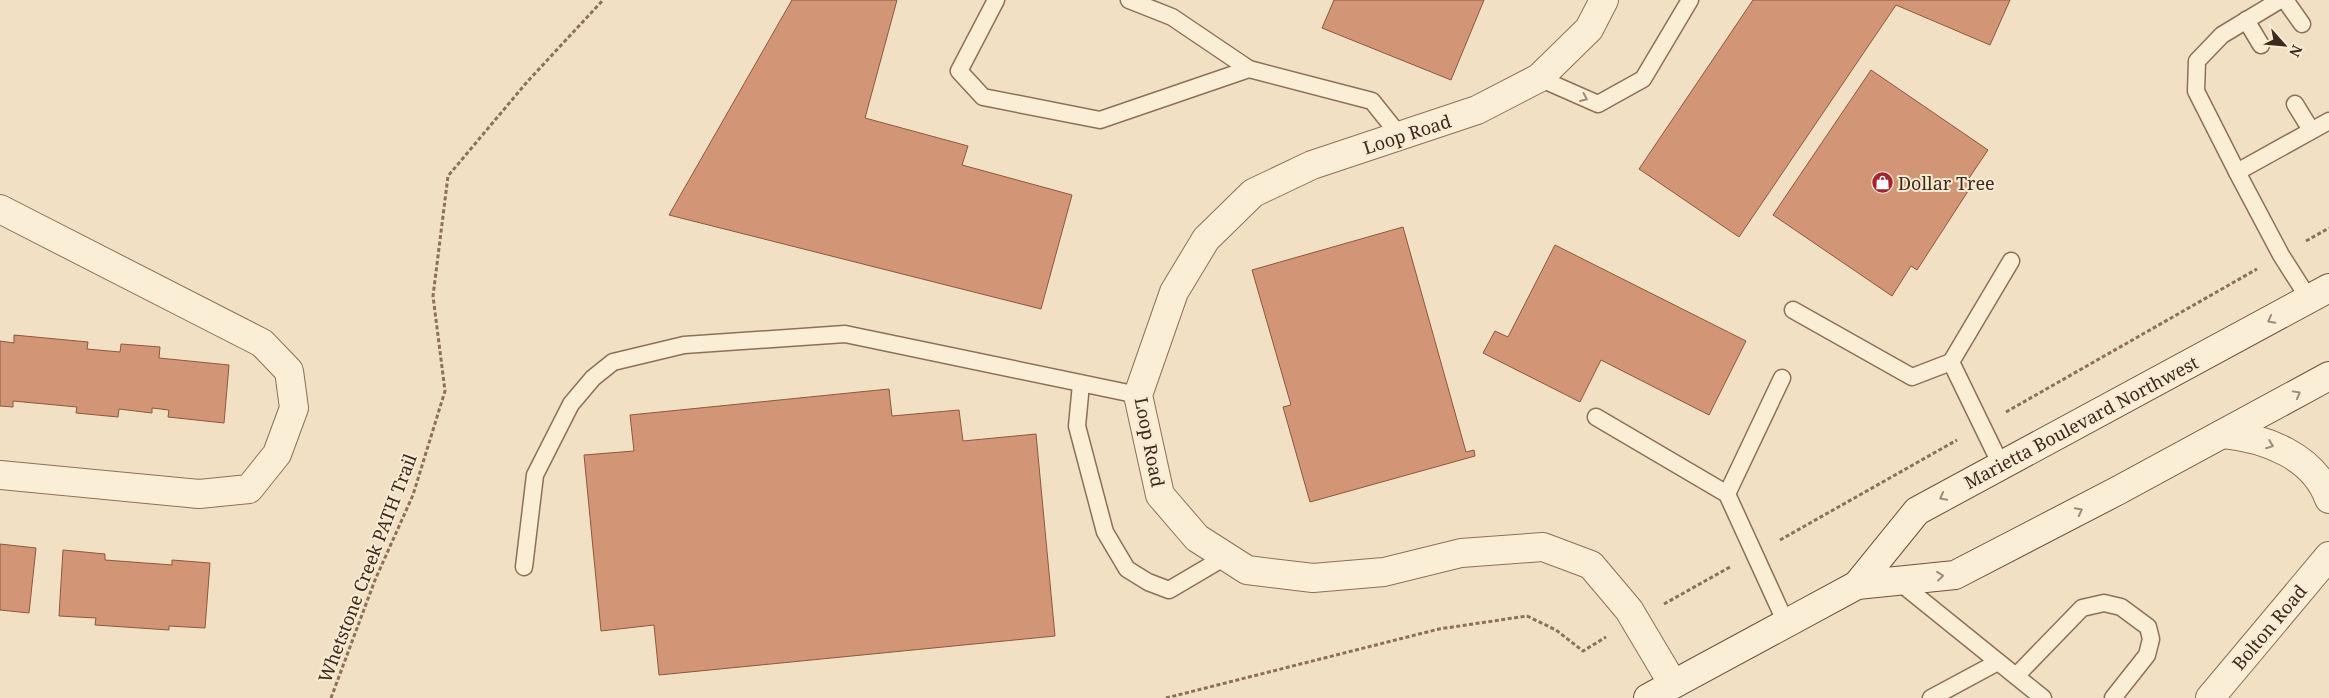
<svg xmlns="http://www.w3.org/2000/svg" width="2329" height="698" viewBox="0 0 2329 698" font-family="'Noto Serif',serif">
	<rect width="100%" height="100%" fill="#f1e0c3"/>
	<g fill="#d29676" stroke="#8e573c">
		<path d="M 792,0 L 897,0 L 865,118 L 968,146 L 962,165 L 1072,195 L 1041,309 L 669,215 Z"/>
		<path d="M 1334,0 L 1484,0 L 1451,80 L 1322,28 Z"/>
		<path d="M 1753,0 L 2010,0 L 1990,45 L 1896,5 L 1739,237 L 1639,169 Z"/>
		<path d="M 1871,70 L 1988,150 L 1967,181 L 1972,185 L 1917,270 L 1911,266 L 1892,296 L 1773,215 Z"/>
		<path d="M 1403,227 L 1466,452 L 1474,450 L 1475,456 L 1310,502 L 1283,407 L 1291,405 L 1252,270 Z"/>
		<path d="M 1555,245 L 1746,341 L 1709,415 L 1601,360 L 1580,402 L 1483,353 L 1495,331 L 1508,337 Z"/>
		<path d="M 14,335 L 88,342 L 87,349 L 120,352 L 121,344 L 160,347 L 159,358 L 229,365 L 224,423 L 168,417 L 169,410 L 152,408 L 152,413 L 119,409 L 118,417 L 76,413 L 77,407 L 13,401 L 13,407 L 0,406 L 0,341 L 14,343 Z"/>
		<path d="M 889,389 L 892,416 L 959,410 L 963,441 L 1036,434 L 1055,636 L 659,675 L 654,625 L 601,631 L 584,455 L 634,451 L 630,415 Z"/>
		<path d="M 0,544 L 36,548 L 29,613 L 0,610 Z"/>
		<path d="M 63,550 L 105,554 L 105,560 L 172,565 L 172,560 L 210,563 L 205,628 L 169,626 L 169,630 L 95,625 L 96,618 L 59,616 Z"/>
	</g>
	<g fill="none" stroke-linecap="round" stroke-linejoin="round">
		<defs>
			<g id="service">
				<path d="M 996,0 L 959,71 L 983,97 L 1100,120 L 1249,69"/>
				<path d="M 1129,0 L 1172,17 L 1249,69 L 1372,101 L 1400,136"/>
				<path d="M 2285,0 L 2302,24"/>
				<path d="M 2246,20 L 2261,45"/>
				<path d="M 1539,78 L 1598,104 L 1643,79 L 1690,0"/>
				<path d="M 2295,104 L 2311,130"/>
				<path d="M 2237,172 L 2196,91 L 2197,61 L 2222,35 L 2280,0"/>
				<path d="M 2309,299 L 2281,255 L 2237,172 L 2329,121"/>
				<path d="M 1793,310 L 1912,377 L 1951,362 L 2001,465"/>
				<path d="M 1951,362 L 2011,261"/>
				<path d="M 1081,384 L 1077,426 L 1105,532 L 1127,569 L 1148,582 L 1169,590 L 1225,557"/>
				<path d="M 1596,417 L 1727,494 L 1786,623"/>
				<path d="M 1727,494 L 1782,378"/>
				<path d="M 524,567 L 535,475 L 571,404 L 593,378 L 613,362 L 684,345 L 845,334 L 1138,395"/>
				<path d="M 1898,581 L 2043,698"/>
				<path d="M 2016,676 L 2082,608 L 2104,603 L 2121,607 L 2148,627 L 2151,639 L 2147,655 L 2113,698"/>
				<path d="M 1931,698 L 1998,662"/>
			</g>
			<g id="minor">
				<path d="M 1604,0 L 1589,29 L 1539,78 L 1477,110 L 1312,165 L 1253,193 L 1206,239 L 1174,292 L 1138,395 L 1160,495 L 1197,538 L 1247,570 L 1313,578 L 1384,572 L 1461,553 L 1543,547 L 1591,565 L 1629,610 L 1673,684"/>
				<path d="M 0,209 L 262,343 L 289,371 L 294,408 L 277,454 L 249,489 L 199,494 L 0,475"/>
			</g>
			<g id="tertiary">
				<path d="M 2223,434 C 2265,438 2314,456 2329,499"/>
				<path d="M 2210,698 L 2329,556"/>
			</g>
			<g id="secondary">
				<path d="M 1857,585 L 1917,511 L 2329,288"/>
				<path d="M 1648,698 L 1857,585 L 1955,575 L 2117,491 L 2329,376"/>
			</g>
		</defs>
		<use href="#service" stroke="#8d7058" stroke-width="19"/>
		<use href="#minor" stroke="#8d7058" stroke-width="30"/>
		<use href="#tertiary" stroke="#8d7058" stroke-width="30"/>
		<use href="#secondary" stroke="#6f513b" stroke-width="30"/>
		<g stroke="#8d7058" stroke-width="3" stroke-dasharray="4 2.5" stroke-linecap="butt">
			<path d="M 2306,241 L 2329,228"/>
			<path d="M 2006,412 L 2257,269"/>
			<path d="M 1780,540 L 1957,440"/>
			<path d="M 1664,604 L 1730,567"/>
			<path d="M 331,698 L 375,580 L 413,495 L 445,391 L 433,296 L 448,176 L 527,82 L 603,0"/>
			<path d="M 1166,698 L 1439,629 L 1527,616 L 1556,630 L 1583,651 L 1606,637"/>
		</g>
		<use href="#service" stroke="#fbeed7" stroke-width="16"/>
		<use href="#minor" stroke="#fbeed7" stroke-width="28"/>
		<use href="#tertiary" stroke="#fbeed7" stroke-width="28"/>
		<use href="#secondary" stroke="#fbeed7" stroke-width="28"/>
	</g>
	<defs><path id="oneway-chevron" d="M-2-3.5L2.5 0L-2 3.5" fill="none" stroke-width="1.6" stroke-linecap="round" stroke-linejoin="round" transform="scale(1.25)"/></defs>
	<g stroke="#9c8c7a">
		<use href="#oneway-chevron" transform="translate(1584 98) rotate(24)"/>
		<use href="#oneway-chevron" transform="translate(2271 320) rotate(152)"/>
		<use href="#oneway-chevron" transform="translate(2297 394) rotate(-29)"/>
		<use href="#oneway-chevron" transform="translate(2270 445) rotate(21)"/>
		<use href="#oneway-chevron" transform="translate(1943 497) rotate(152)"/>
		<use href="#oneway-chevron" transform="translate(2079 511) rotate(-27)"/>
		<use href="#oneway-chevron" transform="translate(1940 576) rotate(-6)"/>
	</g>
	<defs>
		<symbol id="shop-disc" viewBox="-11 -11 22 22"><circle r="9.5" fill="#a1242e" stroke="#f8ebd3"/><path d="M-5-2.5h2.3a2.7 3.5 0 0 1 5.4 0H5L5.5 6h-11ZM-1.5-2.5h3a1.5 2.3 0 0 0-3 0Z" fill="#fff"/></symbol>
	</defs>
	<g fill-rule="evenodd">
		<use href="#shop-disc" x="1870" y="170" width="25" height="25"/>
	</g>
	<g text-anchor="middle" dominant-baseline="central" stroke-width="4" stroke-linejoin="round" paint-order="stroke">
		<g font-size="18" fill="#3c2a1d" stroke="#f8ebd3">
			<text transform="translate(1407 134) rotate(-18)">Loop Road</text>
			<text transform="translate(2081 422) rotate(-28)">Marietta Boulevard Northwest</text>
			<text transform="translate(1150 442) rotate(79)">Loop Road</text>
			<text transform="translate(367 568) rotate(-69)">Whetstone Creek PATH Trail</text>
			<text transform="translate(2269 627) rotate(-50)">Bolton Road</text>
		</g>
		<g font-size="18" fill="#3c2a1d" stroke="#f8ebd3" text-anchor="start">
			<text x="1898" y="183">Dollar Tree</text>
		</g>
	</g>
	<g transform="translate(2284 45) rotate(117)" stroke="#f8ebd3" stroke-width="4" paint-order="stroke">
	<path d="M0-4L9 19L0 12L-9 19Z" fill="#3c2a1d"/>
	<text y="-8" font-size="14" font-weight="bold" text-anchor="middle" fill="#3c2a1d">N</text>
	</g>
</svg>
